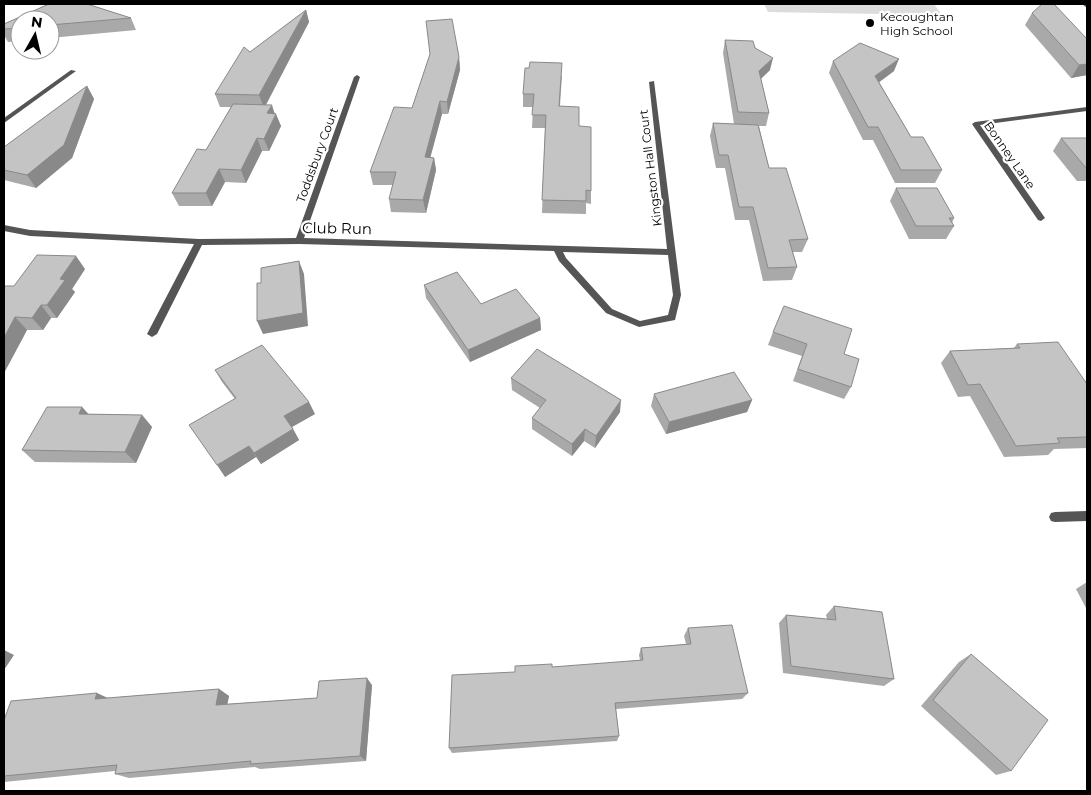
<svg xmlns="http://www.w3.org/2000/svg" width="1091" height="795" viewBox="0 0 1091 795" font-family="Montserrat,sans-serif">
	<rect width="100%" height="100%" fill="#fff"/>
	<path fill="#dcdcdc" d="M 764,4 L 934,4 L 942,15 L 768,12 Z"/>
	<g fill="none" stroke-linecap="round" stroke-linejoin="round">
		<path fill="#555" fill-rule="evenodd" d="M 1087,511 L 1087,521 L 1055,522 L 1051,521 L 1049,517 L 1051,513 L 1055,512 Z"/>
		<g fill="#555" fill-rule="evenodd">
			<path d="M 1082,4 L 1087,4 L 1087,8 Z"/>
			<path d="M 71,70 L 76,71 L 4,123 L 4,118 Z"/>
			<path d="M 357,75 L 360,77 L 304,238 L 667,249 L 649,82 L 654,81 L 681,295 L 675,320 L 639,327 L 606,313 L 559,261 L 554,251 L 299,244 L 202,245 L 157,334 L 152,337 L 147,334 L 194,244 L 30,236 L 4,231 L 4,225 L 30,230 L 199,239 L 296,238 L 354,77 ZM 563,252 L 668,255 L 673,295 L 668,315 L 640,321 L 612,309 L 566,258 Z"/>
			<path d="M 1087,107 L 1087,111 L 980,125 L 1045,218 L 1041,221 L 1038,220 L 972,124 L 975,122 Z"/>
		</g>
	</g>
	<g fill="#a9a9a9">
		<path d="M 49,4 L 87,4 L 131,18 L 136,30 L 50,38 L 50,20 L 20,20 L 20,41 L 8,42 L 4,35 L 4,24 Z"/>
		<path d="M 306,10 L 309,22 L 266,105 L 275,113 L 281,126 L 269,151 L 262,151 L 246,183 L 225,182 L 212,206 L 179,206 L 172,193 L 206,150 L 231,107 L 220,107 L 215,94 L 250,52 Z"/>
		<path d="M 1032,13 L 1087,39 L 1087,75 L 1071,78 L 1025,25 Z"/>
		<path d="M 725,40 L 755,48 L 770,70 L 761,79 L 769,113 L 766,126 L 759,126 L 769,168 L 808,239 L 802,252 L 793,252 L 797,267 L 792,280 L 763,281 L 749,220 L 735,220 L 725,168 L 716,168 L 710,136 L 713,123 L 734,124 L 723,53 Z"/>
		<path d="M 459,57 L 460,70 L 448,114 L 442,114 L 430,157 L 434,158 L 436,170 L 426,213 L 391,212 L 389,199 L 393,185 L 373,185 L 370,172 L 412,108 Z"/>
		<path d="M 833,61 L 894,71 L 879,82 L 911,137 L 942,170 L 935,183 L 895,183 L 873,140 L 863,140 L 829,73 Z"/>
		<path d="M 562,75 L 560,106 L 579,126 L 591,191 L 591,204 L 586,203 L 586,214 L 542,213 L 545,128 L 532,128 L 533,107 L 523,107 L 523,94 Z"/>
		<path d="M 87,86 L 94,99 L 72,158 L 36,188 L 4,180 L 4,147 Z"/>
		<path d="M 1061,138 L 1087,138 L 1087,181 L 1077,181 L 1053,151 Z"/>
		<path d="M 896,188 L 954,218 L 952,223 L 954,226 L 946,239 L 909,239 L 890,201 Z"/>
		<path d="M 85,269 L 72,289 L 75,292 L 57,318 L 51,318 L 43,330 L 27,330 L 4,373 L 4,286 L 14,286 Z"/>
		<path d="M 424,285 L 481,304 L 540,318 L 541,330 L 470,362 L 426,298 Z"/>
		<path d="M 773,332 L 844,354 L 851,387 L 844,399 L 793,381 L 802,356 L 768,345 Z"/>
		<path d="M 1017,344 L 1087,384 L 1087,448 L 1054,449 L 1048,455 L 1004,457 L 970,396 L 958,397 L 941,363 L 950,351 L 1014,348 Z"/>
		<path d="M 215,370 L 315,414 L 292,427 L 299,440 L 261,464 L 256,457 L 225,477 L 235,399 L 222,382 Z"/>
		<path d="M 511,378 L 620,412 L 595,448 L 584,441 L 572,456 L 532,429 L 532,418 L 540,408 L 512,390 Z"/>
		<path d="M 654,394 L 752,400 L 747,412 L 666,434 L 651,406 Z"/>
		<path d="M 82,407 L 88,414 L 142,415 L 152,427 L 136,463 L 35,462 L 22,450 Z"/>
		<path d="M 1087,582 L 1087,610 L 1076,589 Z"/>
		<path d="M 834,606 L 894,679 L 884,686 L 783,673 L 779,623 L 786,615 L 827,619 L 826,615 Z"/>
		<path d="M 688,628 L 748,693 L 742,699 L 616,709 L 619,736 L 617,741 L 452,753 L 449,748 L 515,672 L 640,660 L 639,655 L 641,648 L 686,644 L 684,636 Z"/>
		<path d="M 971,654 L 1011,771 L 996,775 L 921,706 L 959,662 Z"/>
		<path d="M 372,685 L 366,761 L 260,769 L 255,767 L 129,778 L 115,774 L 115,771 L 4,782 L 4,720 L 107,698 L 219,689 L 229,696 L 227,704 L 317,698 Z"/>
	</g>
	<g fill="#898989">
		<path d="M 306,10 L 309,22 L 264,108 L 259,95 Z"/>
		<path d="M 459,57 L 460,70 L 448,114 L 447,102 Z"/>
		<path d="M 773,58 L 770,70 L 756,83 L 759,71 Z"/>
		<path d="M 899,59 L 894,71 L 870,89 L 875,76 Z"/>
		<path d="M 1087,64 L 1087,75 L 1071,78 L 1079,65 Z"/>
		<path d="M 87,86 L 94,99 L 72,158 L 36,188 L 27,175 Z"/>
		<path d="M 440,101 L 442,114 L 427,170 L 425,157 Z"/>
		<path d="M 272,105 L 275,115 L 276,114 L 281,126 L 269,151 L 264,139 L 267,113 Z"/>
		<path d="M 257,138 L 262,151 L 246,183 L 241,170 Z"/>
		<path d="M 434,158 L 436,170 L 426,213 L 423,200 Z"/>
		<path d="M 219,169 L 225,182 L 212,206 L 206,193 Z"/>
		<path d="M 76,256 L 85,269 L 72,289 L 75,292 L 57,318 L 47,305 L 60,279 Z"/>
		<path d="M 299,261 L 304,274 L 308,326 L 263,334 L 257,321 Z"/>
		<path d="M 41,305 L 51,318 L 43,330 L 32,318 Z"/>
		<path d="M 15,317 L 27,330 L 4,373 L 4,338 Z"/>
		<path d="M 540,318 L 541,330 L 470,362 L 468,350 Z"/>
		<path d="M 621,400 L 620,412 L 595,448 L 596,436 Z"/>
		<path d="M 752,400 L 747,412 L 666,434 L 669,422 Z"/>
		<path d="M 309,402 L 315,414 L 290,428 L 284,416 Z"/>
		<path d="M 82,407 L 93,419 L 79,414 Z"/>
		<path d="M 142,415 L 152,427 L 136,463 L 125,452 Z"/>
		<path d="M 293,429 L 299,440 L 261,464 L 254,453 Z"/>
		<path d="M 585,429 L 584,441 L 572,456 L 572,444 Z"/>
		<path d="M 249,446 L 256,457 L 225,477 L 217,465 Z"/>
		<path d="M 4,650 L 14,655 L 4,670 Z"/>
		<path d="M 367,678 L 372,685 L 366,761 L 360,756 Z"/>
		<path d="M 219,689 L 229,696 L 226,711 L 216,705 Z"/>
		<path d="M 97,693 L 110,699 L 95,699 Z"/>
	</g>
	<g fill="#c4c4c4" stroke="#898989">
		<path d="M 49,4 L 87,4 L 131,18 L 50,25 L 50,20 L 20,20 L 20,28 L 4,29 L 4,24 Z"/>
		<path d="M 1042,4 L 1054,4 L 1087,39 L 1087,64 L 1079,65 L 1032,13 Z"/>
		<path d="M 306,10 L 259,95 L 215,94 L 244,47 L 250,52 Z"/>
		<path d="M 452,19 L 459,57 L 447,102 L 440,101 L 425,157 L 434,158 L 423,200 L 389,199 L 396,172 L 370,172 L 394,107 L 412,108 L 430,54 L 426,21 Z"/>
		<path d="M 725,40 L 753,41 L 755,48 L 773,58 L 759,71 L 769,113 L 738,112 Z"/>
		<path d="M 860,43 L 899,59 L 875,76 L 911,137 L 923,137 L 942,170 L 901,170 L 878,127 L 868,127 L 833,61 Z"/>
		<path d="M 530,62 L 562,63 L 559,106 L 579,107 L 579,126 L 591,127 L 591,191 L 586,190 L 586,201 L 542,200 L 546,115 L 532,115 L 534,94 L 523,94 L 525,68 L 529,68 Z"/>
		<path d="M 87,86 L 64,145 L 27,175 L 4,170 L 4,147 Z"/>
		<path d="M 233,104 L 272,105 L 267,113 L 276,114 L 264,139 L 257,138 L 241,170 L 219,169 L 206,193 L 172,193 L 197,149 L 206,150 Z"/>
		<path d="M 713,123 L 758,125 L 769,168 L 786,168 L 808,239 L 789,240 L 797,267 L 768,268 L 753,207 L 739,207 L 728,155 L 719,155 Z"/>
		<path d="M 1061,138 L 1087,138 L 1087,168 L 1086,168 Z"/>
		<path d="M 896,188 L 937,188 L 954,218 L 949,218 L 954,226 L 916,226 Z"/>
		<path d="M 37,255 L 76,256 L 60,279 L 65,280 L 47,305 L 41,305 L 32,318 L 15,317 L 4,338 L 4,286 L 14,286 Z"/>
		<path d="M 299,261 L 303,313 L 257,321 L 257,283 L 261,283 L 261,268 Z"/>
		<path d="M 457,272 L 481,304 L 516,289 L 540,318 L 468,350 L 424,285 Z"/>
		<path d="M 784,306 L 852,329 L 844,354 L 859,359 L 851,387 L 798,369 L 807,344 L 773,332 Z"/>
		<path d="M 1058,342 L 1087,384 L 1087,437 L 1057,438 L 1060,443 L 1016,446 L 980,384 L 968,385 L 950,351 L 1020,348 L 1017,344 Z"/>
		<path d="M 262,345 L 309,402 L 284,416 L 293,429 L 254,453 L 249,446 L 217,465 L 189,425 L 236,398 L 215,370 Z"/>
		<path d="M 537,349 L 621,400 L 596,436 L 585,429 L 572,444 L 532,418 L 546,400 L 511,378 Z"/>
		<path d="M 734,372 L 752,400 L 669,422 L 654,394 Z"/>
		<path d="M 47,407 L 82,407 L 79,414 L 142,415 L 125,452 L 22,450 Z"/>
		<path d="M 834,606 L 882,612 L 894,679 L 791,666 L 786,615 L 836,620 Z"/>
		<path d="M 732,625 L 748,693 L 615,703 L 619,736 L 449,748 L 452,675 L 515,672 L 515,666 L 552,664 L 552,667 L 643,660 L 641,648 L 691,644 L 688,628 Z"/>
		<path d="M 971,654 L 1048,720 L 1011,771 L 933,700 Z"/>
		<path d="M 367,678 L 360,756 L 250,764 L 251,761 L 115,774 L 117,765 L 4,776 L 4,720 L 11,701 L 97,693 L 95,699 L 219,689 L 216,705 L 317,698 L 319,681 Z"/>
	</g>
	<circle fill="#000" stroke="#fff" stroke-width="2" cx="870" cy="23" r="5"/>
	<g text-anchor="middle" dominant-baseline="central" stroke-width="4.5" stroke-linejoin="round" paint-order="stroke">
		<g font-size="12" fill="#000" stroke="#fff" text-anchor="start">
			<text x="880" y="16">Kecoughtan<tspan x="880" dy="14">High School</tspan></text>
		</g>
		<g font-size="12" fill="#000" stroke="#fff">
			<text transform="translate(317 155) rotate(-70)">Toddsbury Court</text>
			<text transform="translate(1010 155) rotate(55)">Bonney Lane</text>
			<text transform="translate(650 168) rotate(-97)">Kingston Hall Court</text>
		</g>
		<g font-size="15" fill="#000" stroke="#fff">
			<text transform="translate(337 228) rotate(1)">Club Run</text>
		</g>
	</g>
	<rect width="1091" height="795" fill="none" stroke="#000000" stroke-width="10"/>
	<g transform="translate(35 35) rotate(8)"><circle r="24" fill="#ffffff" stroke="#999999"/>
	<path d="M0-4L9 19L0 12L-9 19Z" fill="#000000"/>
	<text y="-8" font-size="14" font-weight="bold" text-anchor="middle" fill="#000000">N</text>
	</g>
</svg>
